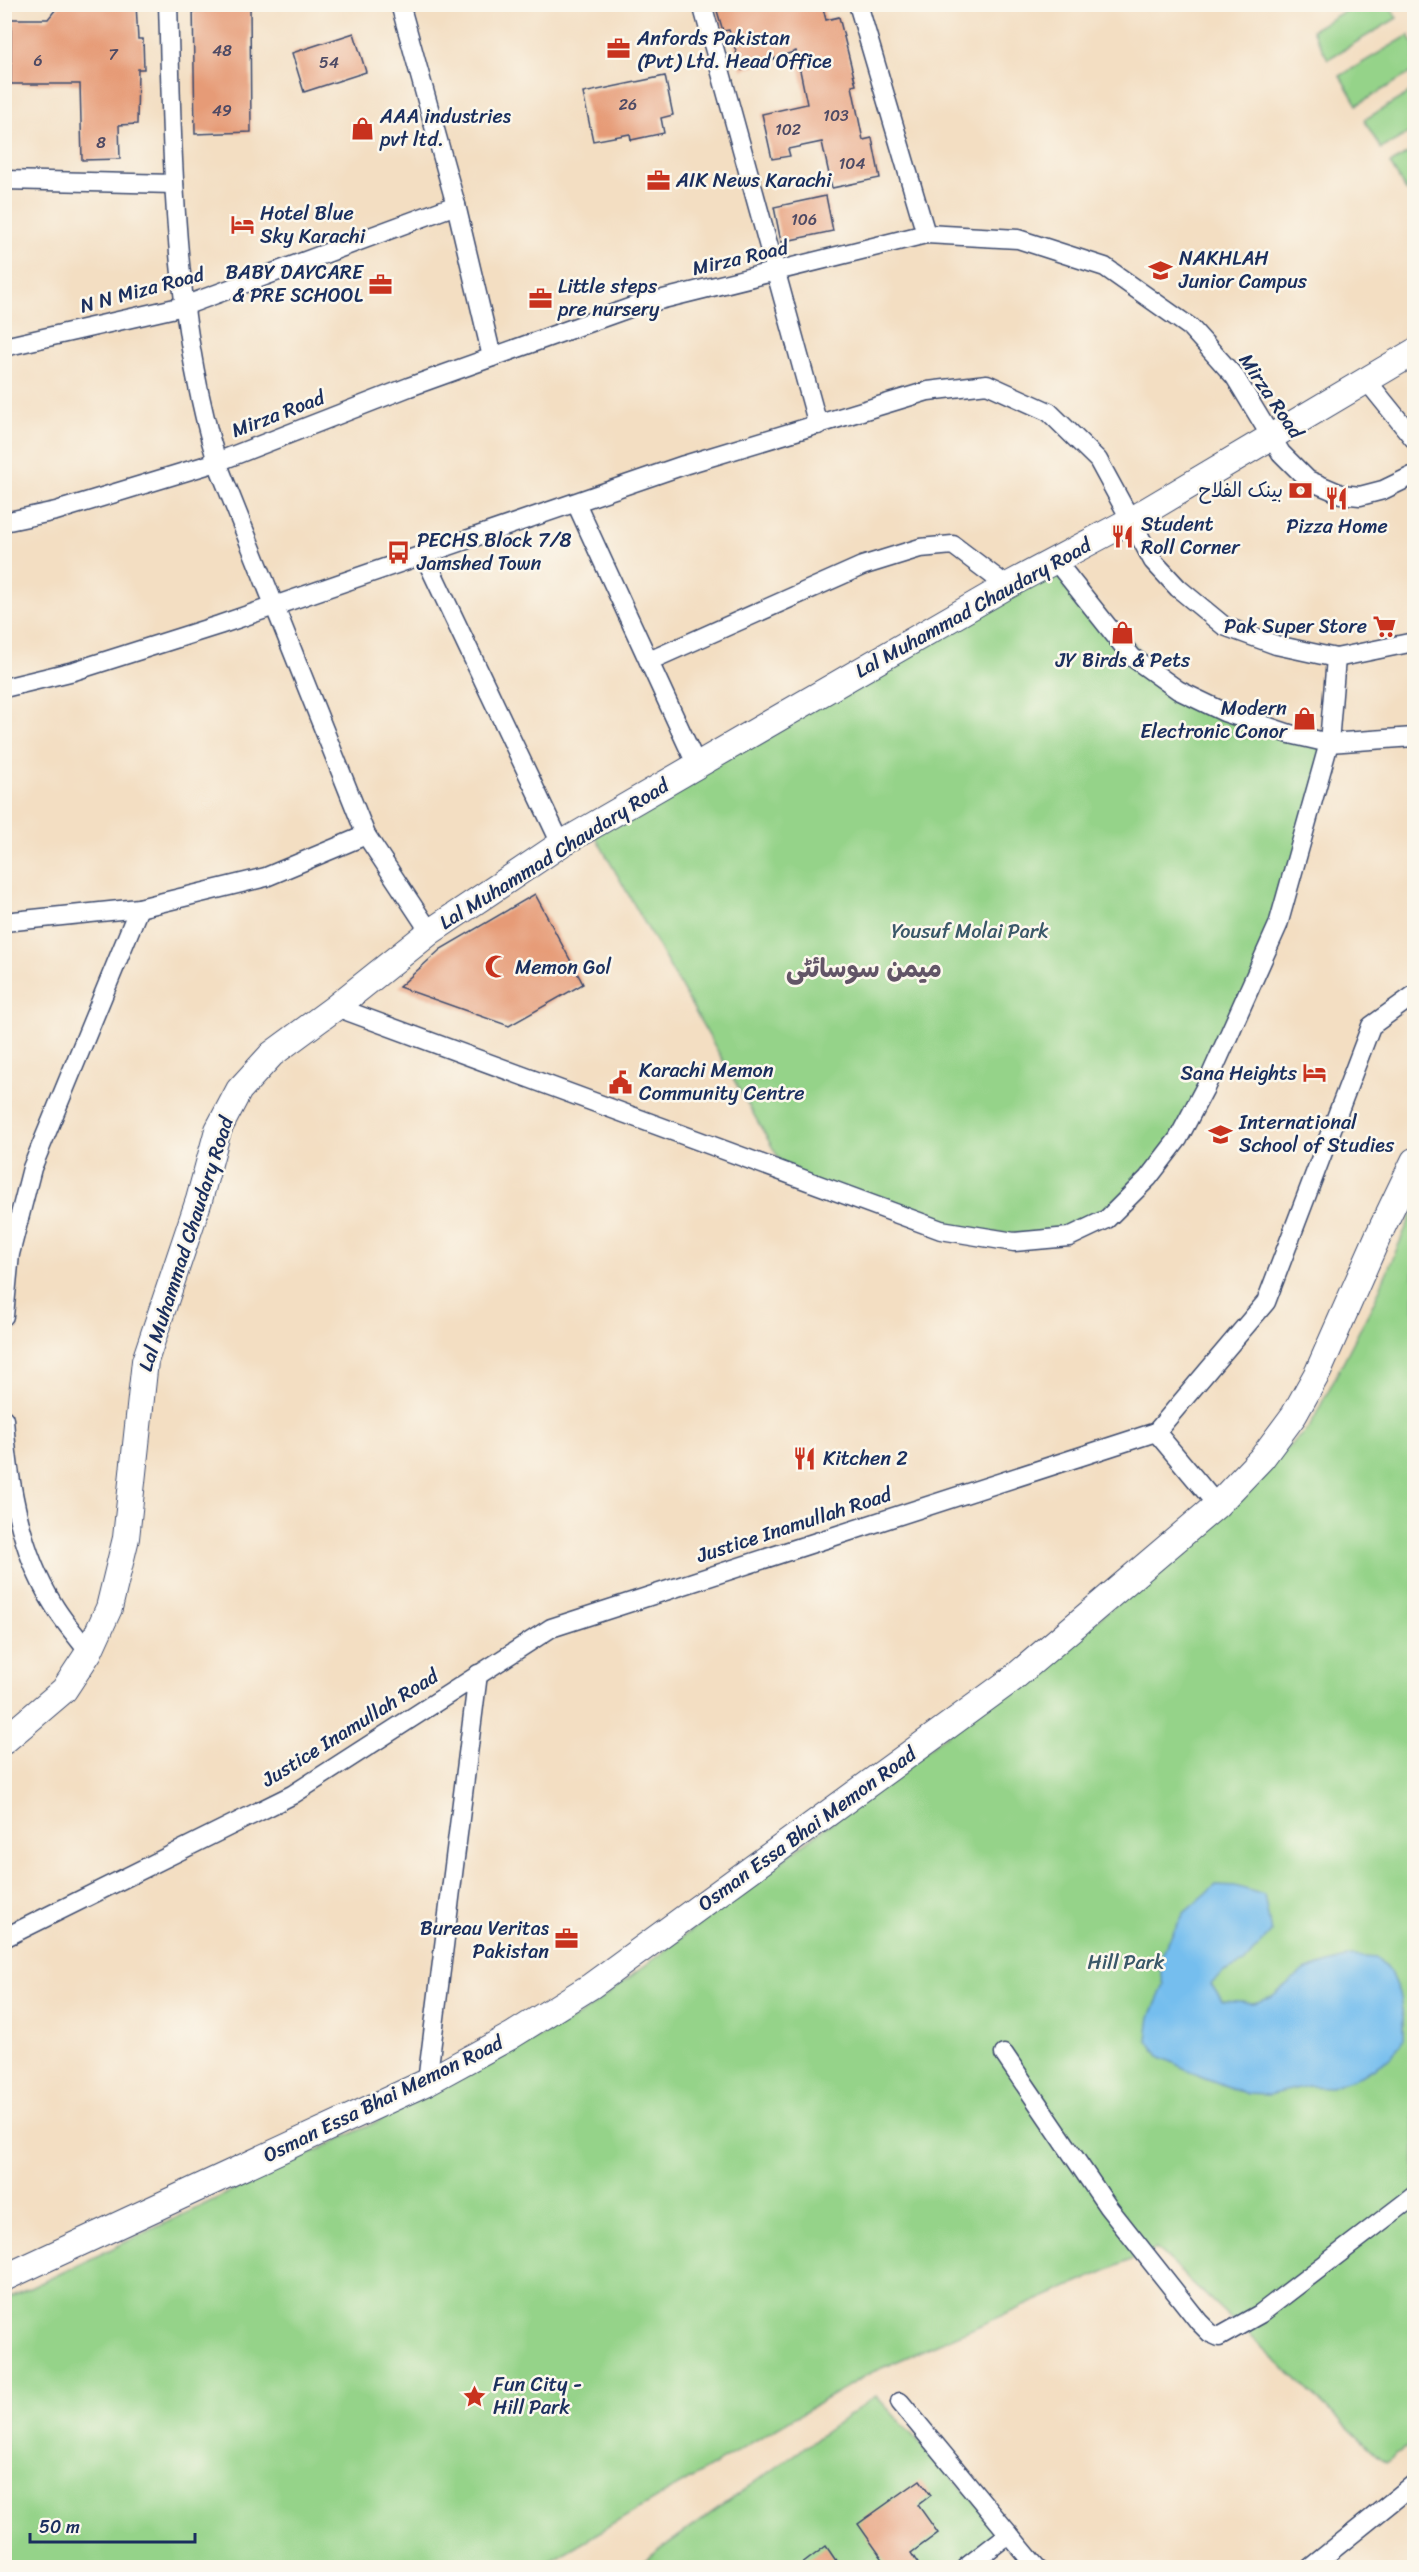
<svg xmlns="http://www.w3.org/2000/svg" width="1419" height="2572" viewBox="0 0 1419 2572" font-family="Sriracha,'Playpen Sans Arabic',sans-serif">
	<rect width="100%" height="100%" fill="#fbf7ec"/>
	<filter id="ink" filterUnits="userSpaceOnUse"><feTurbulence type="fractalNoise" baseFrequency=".0167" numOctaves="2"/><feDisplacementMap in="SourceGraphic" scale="12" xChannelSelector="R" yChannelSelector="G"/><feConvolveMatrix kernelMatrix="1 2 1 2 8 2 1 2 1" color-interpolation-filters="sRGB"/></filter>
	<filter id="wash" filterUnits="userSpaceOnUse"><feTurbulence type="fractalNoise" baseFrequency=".008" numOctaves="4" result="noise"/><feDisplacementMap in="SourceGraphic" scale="24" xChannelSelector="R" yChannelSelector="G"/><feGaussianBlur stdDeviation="1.35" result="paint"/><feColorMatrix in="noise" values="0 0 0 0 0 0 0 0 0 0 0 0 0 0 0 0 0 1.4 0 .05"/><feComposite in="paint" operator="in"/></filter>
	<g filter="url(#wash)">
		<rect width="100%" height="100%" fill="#f3dec2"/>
		<g fill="#95d389" stroke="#588174" stroke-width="1.5">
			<path d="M 1355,5 L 1389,5 L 1397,18 L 1328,59 L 1312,30 Z"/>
			<path d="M 1409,35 L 1414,45 L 1414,71 L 1357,105 L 1340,76 Z"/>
			<path d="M 1414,90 L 1414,130 L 1381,149 L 1364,120 Z"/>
			<path d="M 1414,149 L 1414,188 L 1407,192 L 1390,164 Z"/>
			<path d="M 1056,561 L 1178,690 L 1329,743 L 1278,925 L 1206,1086 L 1148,1178 L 1069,1237 L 941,1230 L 787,1173 L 590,827 Z"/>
			<path d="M 1414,1209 L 1414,2441 L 1385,2462 L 1156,2249 L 870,2373 L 540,2567 L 5,2568 L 5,2300 L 374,2123 L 579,2016 L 1107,1612 L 1309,1428 L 1374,1302 Z"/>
			<path d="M 876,2396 L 998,2527 L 995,2536 L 954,2567 L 634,2568 Z"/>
		</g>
		<path fill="#75beee" stroke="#4876a6" stroke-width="1.5" d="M 1216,1885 L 1235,1886 L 1264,1895 L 1271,1932 L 1244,1963 L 1224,1972 L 1211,1984 L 1222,2001 L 1254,2003 L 1272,1997 L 1304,1971 L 1351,1956 L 1376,1958 L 1390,1972 L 1399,1993 L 1403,2016 L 1403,2039 L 1392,2057 L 1363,2075 L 1331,2087 L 1308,2086 L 1268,2095 L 1247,2094 L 1200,2076 L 1159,2056 L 1147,2039 L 1150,2017 L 1164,1985 L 1158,1960 L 1184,1913 Z"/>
		<g id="blocks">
			<g fill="#e69b77">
				<path d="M 60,4 L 136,4 L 138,39 L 143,39 L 144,69 L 138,69 L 137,124 L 119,125 L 120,159 L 82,160 L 80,84 L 11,84 L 11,19 L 48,19 Z"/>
				<path d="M 193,4 L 250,4 L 251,132 L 195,134 Z"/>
				<path d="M 715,4 L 822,4 L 826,20 L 839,17 L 856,85 L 852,86 L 863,140 L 872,138 L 880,178 L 832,188 L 822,142 L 788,149 L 790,156 L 772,159 L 762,114 L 807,104 L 796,51 L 742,70 L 729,30 L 723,31 Z"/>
				<path d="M 354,33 L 366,72 L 304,92 L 292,53 Z"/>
				<path d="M 665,76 L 673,115 L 661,118 L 664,133 L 631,140 L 630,134 L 593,141 L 583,93 Z"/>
				<path d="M 826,196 L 833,231 L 781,242 L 774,207 Z"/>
				<path d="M 535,894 L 583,984 L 509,1026 L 399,987 L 441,949 Z"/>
				<path d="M 920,2480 L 931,2495 L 918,2505 L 938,2533 L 911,2553 L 921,2568 L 889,2568 L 858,2524 Z"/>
				<path d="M 826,2546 L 841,2568 L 797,2568 Z"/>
			</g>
		</g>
	</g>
	<g filter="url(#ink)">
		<use href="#blocks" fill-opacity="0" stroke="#3b496d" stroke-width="1.5"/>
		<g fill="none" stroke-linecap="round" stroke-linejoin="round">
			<defs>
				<g id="street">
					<path d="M 168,4 C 173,157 172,315 217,462 L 366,835 L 430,932"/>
					<path d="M 400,4 L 456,205 L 492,357"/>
					<path d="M 702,4 L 818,425"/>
					<path d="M 858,4 L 926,234"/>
					<path d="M 4,180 L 174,184"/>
					<path d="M 4,347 L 184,306 L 456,205"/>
					<path d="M 1367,381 L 1414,439"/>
					<path d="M 576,503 L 697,766"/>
					<path d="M 4,522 L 56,511 L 217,462 L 409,387 L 635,306 L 926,234 L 1018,239 L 1105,267 L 1190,327 L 1235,377 L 1281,453 L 1308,480 L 1341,494 L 1360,496 L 1383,490 L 1414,475"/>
					<path d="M 424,555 L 561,844"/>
					<path d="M 1055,560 L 1132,657 L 1178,690 L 1224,712 L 1290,734 L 1329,743 L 1414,737"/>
					<path d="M 649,661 L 862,566 L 920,548 L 953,545 L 1007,586"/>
					<path d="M 4,688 L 74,671 L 219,625 L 684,465 L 928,391 L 987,384 L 1049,412 L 1098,460 L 1153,561 L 1178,588 L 1224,626 L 1276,645 L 1336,658 L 1414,642"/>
					<path d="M 4,922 L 139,908 L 266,877 L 366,835"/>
					<path d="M 336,1007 L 941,1230 L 1014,1242 L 1069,1237 L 1107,1219 L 1148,1178 L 1178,1139 L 1206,1086 L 1278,925 L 1329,743 L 1336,658"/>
					<path d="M 4,1316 L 10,1254 L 32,1168 L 139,908"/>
					<path d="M 4,1419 C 8,1481 20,1551 53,1604 C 63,1621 77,1637 89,1652"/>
					<path d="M 1156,1432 L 1217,1505"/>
					<path d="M 4,1938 L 292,1795 L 551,1628 L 1156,1432 L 1266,1302 L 1371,1026 L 1414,995"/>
					<path d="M 1004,2054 L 1108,2207 L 1199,2322 L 1210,2333 L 1219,2337 L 1260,2314 L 1414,2196"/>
					<path d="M 427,2082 L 478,1674"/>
					<path d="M 900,2402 L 1037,2568"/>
					<path d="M 965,2568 L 1009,2534"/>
					<path d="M 1310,2568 L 1414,2484"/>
				</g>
				<g id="secondary">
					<path d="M 4,1741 L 64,1690 L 89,1652 L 109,1608 L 126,1538 L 145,1361 L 199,1200 L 218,1130 L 239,1090 L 272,1054 L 336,1007 L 430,932 L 561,844 L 1007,586 L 1131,520 L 1414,352"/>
					<path d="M 4,2278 L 427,2082 L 511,2036 L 591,1986 L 1011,1680 L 1217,1505 L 1262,1458 L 1294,1415 L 1318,1372 L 1379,1234 L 1414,1161"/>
				</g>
			</defs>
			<use href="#street" stroke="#3b496d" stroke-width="21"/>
			<use href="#secondary" stroke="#3b496d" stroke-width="28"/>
			<use href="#street" stroke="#fff" stroke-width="18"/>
			<use href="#secondary" stroke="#fff" stroke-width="26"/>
		</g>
	</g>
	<defs>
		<symbol id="office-bare" viewBox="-9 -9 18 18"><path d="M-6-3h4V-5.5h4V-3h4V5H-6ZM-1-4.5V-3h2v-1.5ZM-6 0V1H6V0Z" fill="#c8321e" stroke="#fbf7ec" stroke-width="2.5" paint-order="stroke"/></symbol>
		<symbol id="shop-bare" viewBox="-9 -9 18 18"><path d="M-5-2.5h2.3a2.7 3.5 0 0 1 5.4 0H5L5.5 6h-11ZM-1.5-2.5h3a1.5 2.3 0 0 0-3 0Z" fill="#c8321e" stroke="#fbf7ec" stroke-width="2.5" paint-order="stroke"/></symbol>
		<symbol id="hotel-bare" viewBox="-9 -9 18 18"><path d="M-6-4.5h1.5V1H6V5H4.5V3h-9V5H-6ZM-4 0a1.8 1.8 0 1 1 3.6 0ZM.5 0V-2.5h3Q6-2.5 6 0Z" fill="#c8321e" stroke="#fbf7ec" stroke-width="2.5" paint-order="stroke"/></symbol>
		<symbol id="school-bare" viewBox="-9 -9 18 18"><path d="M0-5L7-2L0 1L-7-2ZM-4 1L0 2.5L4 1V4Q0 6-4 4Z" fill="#c8321e" stroke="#fbf7ec" stroke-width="2.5" paint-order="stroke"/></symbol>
		<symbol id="bank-bare" viewBox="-9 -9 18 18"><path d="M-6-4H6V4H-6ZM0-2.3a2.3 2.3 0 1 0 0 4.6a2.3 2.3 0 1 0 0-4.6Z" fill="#c8321e" stroke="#fbf7ec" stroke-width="2.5" paint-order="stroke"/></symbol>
		<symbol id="restaurant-bare" viewBox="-9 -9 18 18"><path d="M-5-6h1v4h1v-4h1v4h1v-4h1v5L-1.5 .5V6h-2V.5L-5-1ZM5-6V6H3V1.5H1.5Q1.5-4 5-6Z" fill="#c8321e" stroke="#fbf7ec" stroke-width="2.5" paint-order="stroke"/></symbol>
		<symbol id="bus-bare" viewBox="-9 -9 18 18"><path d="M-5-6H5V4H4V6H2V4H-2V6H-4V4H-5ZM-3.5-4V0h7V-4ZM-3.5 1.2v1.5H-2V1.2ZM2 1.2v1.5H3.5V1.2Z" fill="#c8321e" stroke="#fbf7ec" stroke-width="2.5" paint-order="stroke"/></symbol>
		<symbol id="supermarket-bare" viewBox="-9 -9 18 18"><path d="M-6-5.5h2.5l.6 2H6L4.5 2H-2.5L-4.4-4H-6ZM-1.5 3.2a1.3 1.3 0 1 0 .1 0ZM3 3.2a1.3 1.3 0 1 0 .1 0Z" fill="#c8321e" stroke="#fbf7ec" stroke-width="2.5" paint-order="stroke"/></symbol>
		<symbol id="mosque-bare" viewBox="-9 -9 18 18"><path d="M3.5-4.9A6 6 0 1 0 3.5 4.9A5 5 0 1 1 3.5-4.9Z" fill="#c8321e" stroke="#fbf7ec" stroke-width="2.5" paint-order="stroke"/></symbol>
		<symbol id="civic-bare" viewBox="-9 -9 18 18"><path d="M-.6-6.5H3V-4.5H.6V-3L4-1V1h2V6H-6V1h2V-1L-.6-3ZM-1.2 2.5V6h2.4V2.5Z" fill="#c8321e" stroke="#fbf7ec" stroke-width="2.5" paint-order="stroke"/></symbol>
		<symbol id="sight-bare" viewBox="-9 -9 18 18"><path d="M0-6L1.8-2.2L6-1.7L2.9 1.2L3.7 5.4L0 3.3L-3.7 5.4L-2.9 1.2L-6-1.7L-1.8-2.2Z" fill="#c8321e" stroke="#fbf7ec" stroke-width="2.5" paint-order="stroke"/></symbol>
	</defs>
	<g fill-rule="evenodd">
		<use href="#office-bare" x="602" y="32" width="33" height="33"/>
		<use href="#shop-bare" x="346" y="112" width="33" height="33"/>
		<use href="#office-bare" x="642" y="164" width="33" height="33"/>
		<use href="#hotel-bare" x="226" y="208" width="33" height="33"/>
		<use href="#school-bare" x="1144" y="254" width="33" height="33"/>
		<use href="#office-bare" x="364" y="268" width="33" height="33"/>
		<use href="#office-bare" x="524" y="282" width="33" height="33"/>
		<use href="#bank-bare" x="1284" y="474" width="33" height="33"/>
		<use href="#restaurant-bare" x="1320" y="482" width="33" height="33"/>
		<use href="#restaurant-bare" x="1106" y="520" width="33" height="33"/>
		<use href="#bus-bare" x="382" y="536" width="33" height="33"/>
		<use href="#supermarket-bare" x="1368" y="610" width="33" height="33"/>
		<use href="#shop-bare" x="1106" y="616" width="33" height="33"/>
		<use href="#shop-bare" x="1288" y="702" width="33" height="33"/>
		<use href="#mosque-bare" x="480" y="950" width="33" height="33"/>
		<use href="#hotel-bare" x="1298" y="1056" width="33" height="33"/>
		<use href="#civic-bare" x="604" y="1066" width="33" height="33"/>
		<use href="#school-bare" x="1204" y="1118" width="33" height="33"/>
		<use href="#restaurant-bare" x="788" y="1442" width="33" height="33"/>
		<use href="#office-bare" x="550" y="1922" width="33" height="33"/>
		<use href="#sight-bare" x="458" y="2380" width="33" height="33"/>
	</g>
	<g text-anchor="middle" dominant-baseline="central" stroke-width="5" stroke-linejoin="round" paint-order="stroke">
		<g font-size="16" fill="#4e4a64">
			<text x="222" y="50">48</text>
			<text x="113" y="54">7</text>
			<text x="38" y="60">6</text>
			<text x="329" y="62">54</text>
			<text x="628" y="104">26</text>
			<text x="222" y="110">49</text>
			<text x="836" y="115">103</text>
			<text x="788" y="129">102</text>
			<text x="101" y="142">8</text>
			<text x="852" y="163">104</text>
			<text x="804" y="219">106</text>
		</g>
		<g font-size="20" fill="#1b2f5e" stroke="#fbf7ec" text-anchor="start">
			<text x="637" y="38">Anfords Pakistan<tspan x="637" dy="23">(Pvt) Ltd. Head Office</tspan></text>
			<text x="380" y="116">AAA industries<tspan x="380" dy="23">pvt ltd.</tspan></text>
			<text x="676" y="180">AIK News Karachi</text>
			<text x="260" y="213">Hotel Blue<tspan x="260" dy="23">Sky Karachi</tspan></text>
			<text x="1179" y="258">NAKHLAH<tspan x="1179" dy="23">Junior Campus</tspan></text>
			<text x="363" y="272" text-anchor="end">BABY DAYCARE<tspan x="363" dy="23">&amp; PRE SCHOOL</tspan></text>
			<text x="558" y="286">Little steps<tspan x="558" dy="23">pre nursery</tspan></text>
			<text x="1283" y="490" text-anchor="end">بینک الفلاح</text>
			<text x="1141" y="524">Student<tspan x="1141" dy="23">Roll Corner</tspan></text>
			<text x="1337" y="526" text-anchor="middle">Pizza Home</text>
			<text x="417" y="540">PECHS Block 7/8<tspan x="417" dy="23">Jamshed Town</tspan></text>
			<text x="1367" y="626" text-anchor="end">Pak Super Store</text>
			<text x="1123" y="660" text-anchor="middle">JY Birds &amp; Pets</text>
			<text x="1287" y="708" text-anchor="end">Modern<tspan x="1287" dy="23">Electronic Conor</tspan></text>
			<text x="515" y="967">Memon Gol</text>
			<text x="639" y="1070">Karachi Memon<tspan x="639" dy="23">Community Centre</tspan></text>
			<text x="1297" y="1073" text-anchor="end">Sana Heights</text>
			<text x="1239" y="1122">International<tspan x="1239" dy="23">School of Studies</tspan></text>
			<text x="823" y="1458">Kitchen 2</text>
			<text x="549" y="1928" text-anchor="end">Bureau Veritas<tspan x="549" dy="23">Pakistan</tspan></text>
			<text x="493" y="2384">Fun City -<tspan x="493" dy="23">Hill Park</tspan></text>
		</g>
		<g font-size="20" fill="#1b2f5e" stroke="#fbf7ec">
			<text transform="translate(740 258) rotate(-13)">Mirza Road</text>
			<text transform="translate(142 290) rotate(-15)">N N Miza Road</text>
			<text transform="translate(1271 396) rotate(56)">Mirza Road</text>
			<text transform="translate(278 414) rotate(-21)">Mirza Road</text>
			<text transform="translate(973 608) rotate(-29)">Lal Muhammad Chaudary Road</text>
			<text transform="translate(554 854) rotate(-32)">Lal Muhammad Chaudary Road</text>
			<text transform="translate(186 1244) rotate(-72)">Lal Muhammad Chaudary Road</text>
			<text transform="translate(794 1525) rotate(-18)">Justice Inamullah Road</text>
			<text transform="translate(350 1728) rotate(-32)">Justice Inamullah Road</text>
			<text transform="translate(807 1829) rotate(-36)">Osman Essa Bhai Memon Road</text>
			<text transform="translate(383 2099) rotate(-26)">Osman Essa Bhai Memon Road</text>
		</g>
		<g font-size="20" fill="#3a5869" stroke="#fbf7ec">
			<text x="970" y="931">Yousuf Molai Park</text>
			<text x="1126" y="1962">Hill Park</text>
		</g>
		<g font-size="26" font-weight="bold" fill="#625567" stroke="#fbf7ec">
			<text x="864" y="968">میمن سوسائٹی</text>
		</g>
	</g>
	<rect width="1419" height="2572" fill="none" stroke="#fbf7ec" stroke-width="24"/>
	<path d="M30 2533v9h165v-9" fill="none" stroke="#1b2f5e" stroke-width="3"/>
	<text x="39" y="2533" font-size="18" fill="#1b2f5e" stroke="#fbf7ec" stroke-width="4.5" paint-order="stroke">50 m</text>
</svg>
